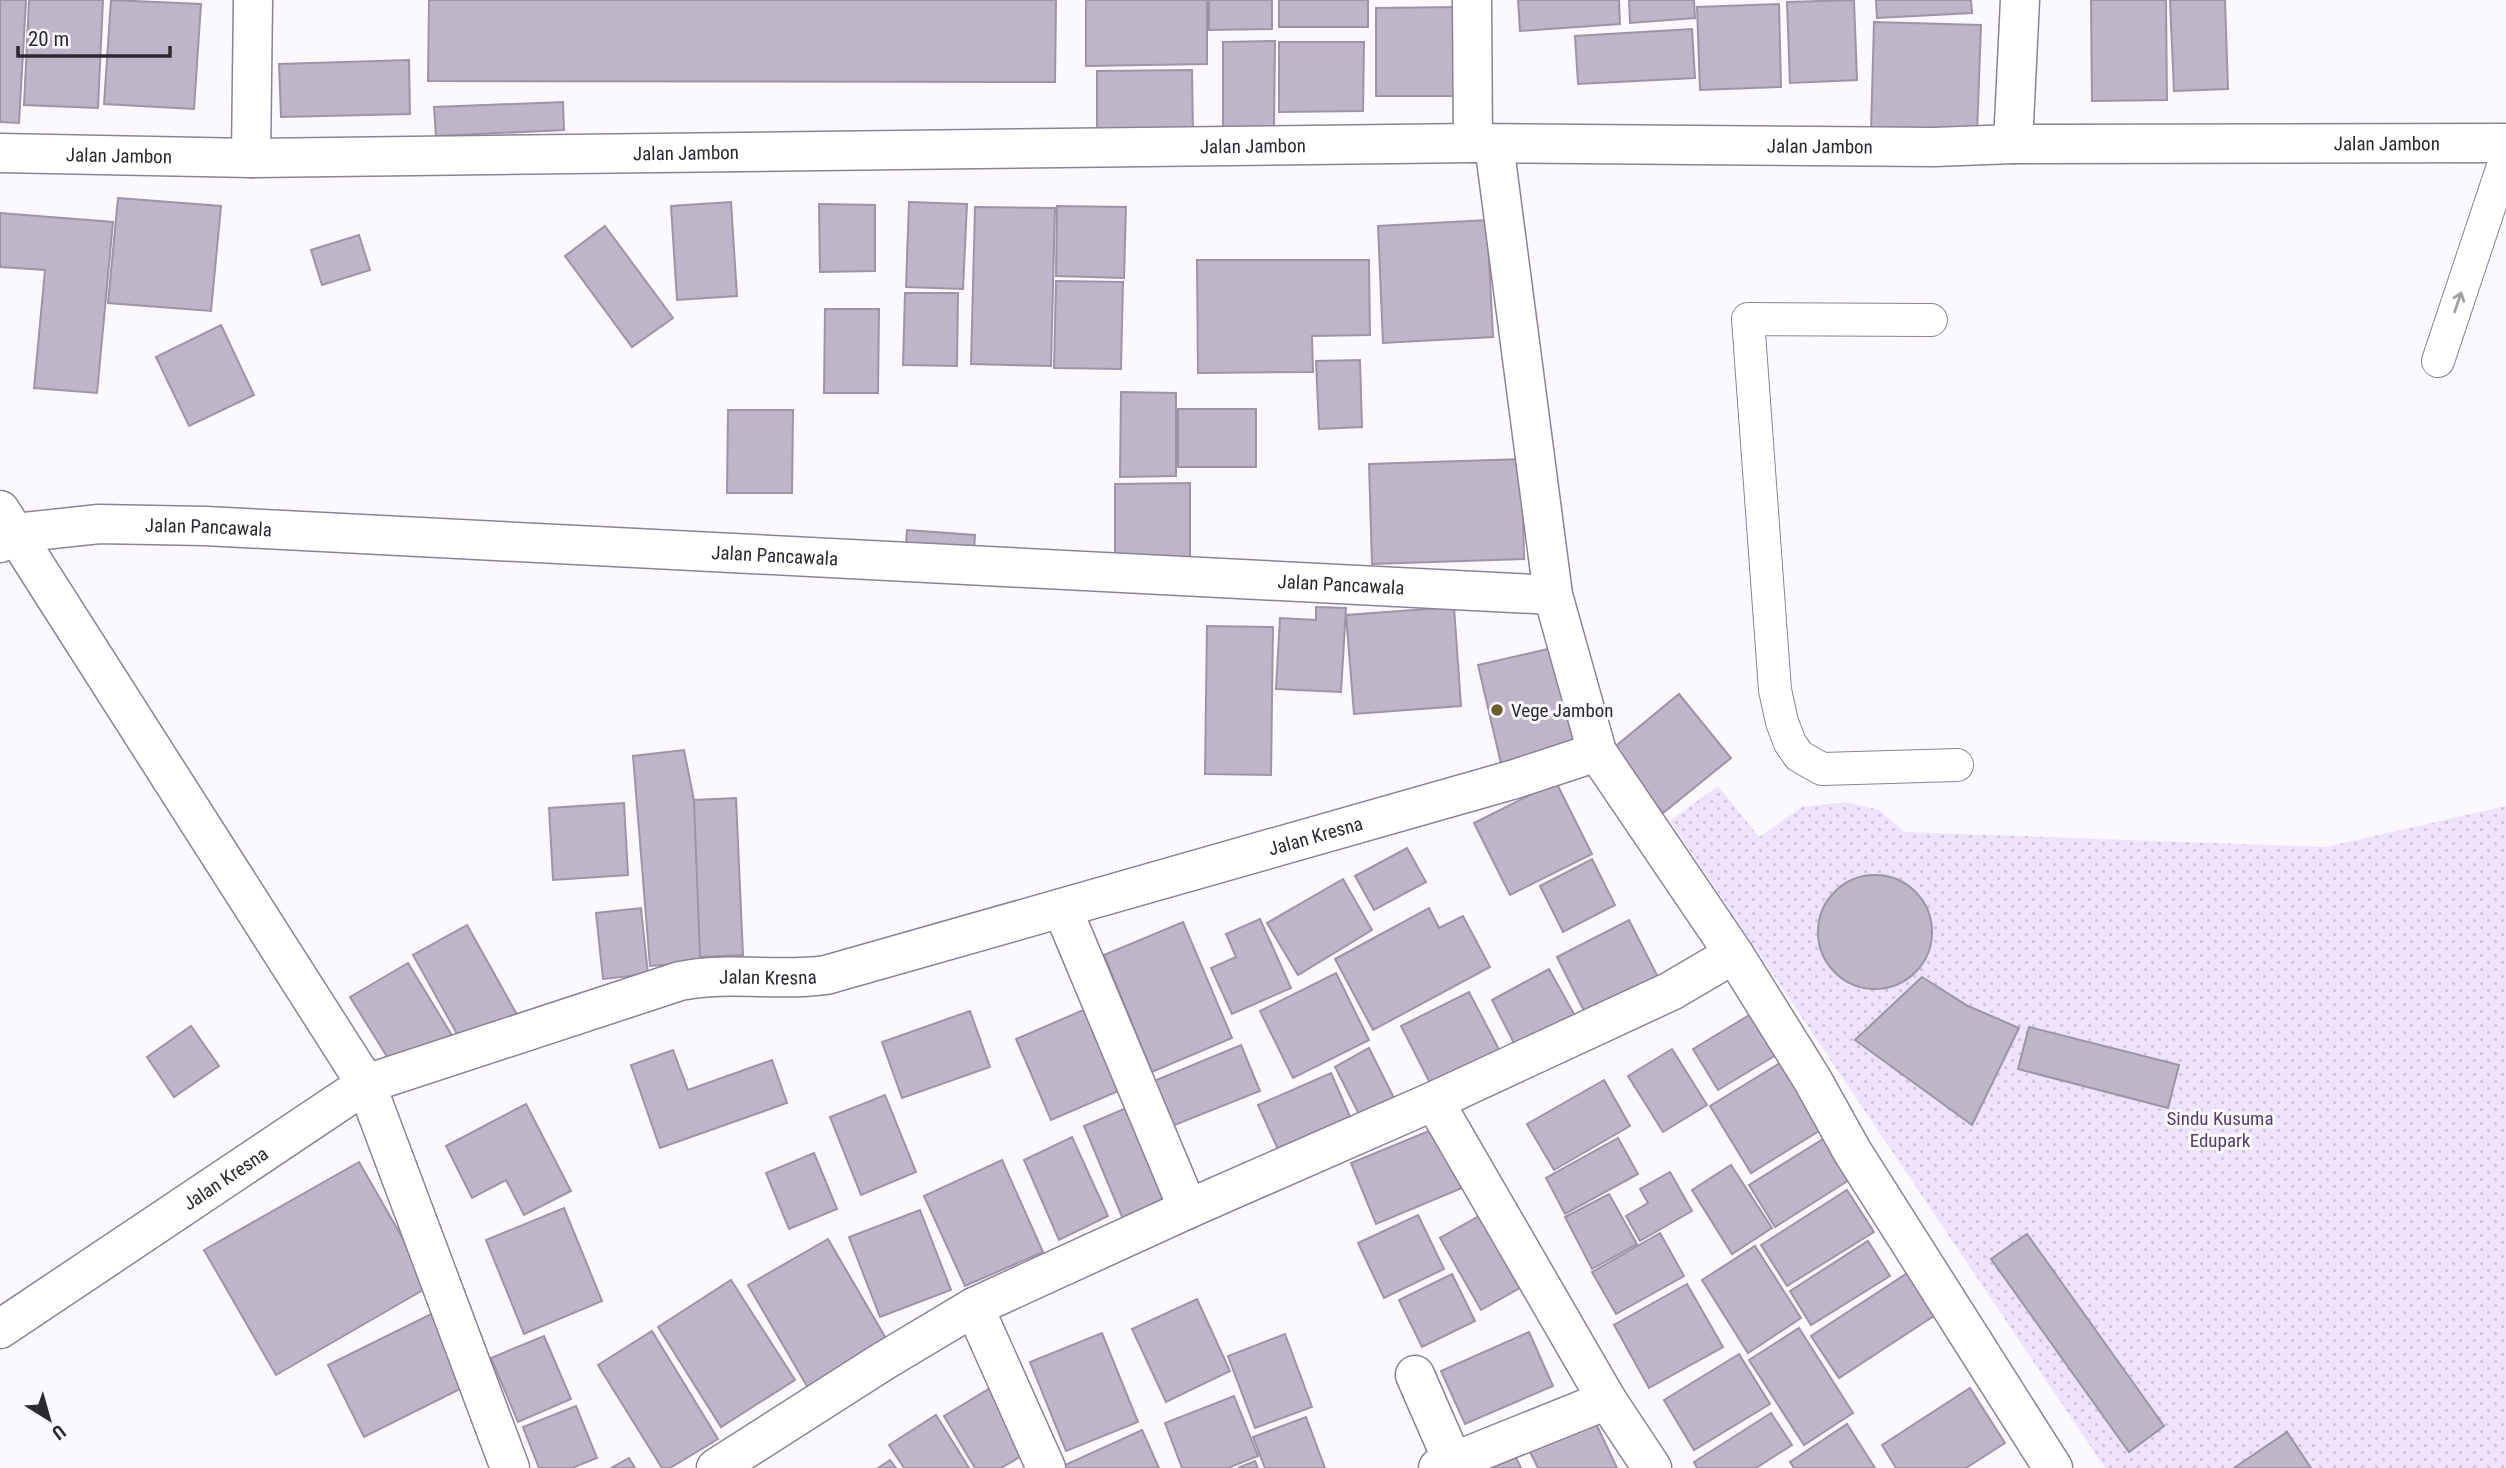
<svg xmlns="http://www.w3.org/2000/svg" width="2506" height="1468" viewBox="0 0 2506 1468" font-family="'Roboto Condensed',sans-serif">
	<defs>
		<pattern id="park-dots" width="8" height="8" patternUnits="userSpaceOnUse" patternTransform="scale(1.75)"><rect width="8" height="8" fill="#efe2fc"/><path d="M2 2h.1M6 6h.1" fill="none" stroke="#cdc2d8" stroke-width="1.8" stroke-linecap="round"/></pattern>
	</defs>
	<rect width="100%" height="100%" fill="#fbf9fd"/>
	<path fill="url(#park-dots)" d="M 1718,786 L 1759,837 L 1802,807 L 1846,802 L 1879,810 L 1905,832 L 2326,847 L 2506,806 L 2506,1468 L 2105,1468 L 1670,821 Z"/>
	<g fill="#bfb5c8" stroke="#9d94a6" stroke-width="2">
		<path d="M 0,0 L 26,0 L 19,123 L 0,122 Z"/>
		<path d="M 29,0 L 103,0 L 98,108 L 24,105 Z"/>
		<path d="M 111,0 L 201,4 L 194,109 L 104,104 Z"/>
		<path d="M 429,0 L 1056,0 L 1055,82 L 428,81 Z"/>
		<path d="M 1086,0 L 1207,0 L 1207,64 L 1086,66 Z"/>
		<path d="M 1209,0 L 1272,0 L 1272,29 L 1209,30 Z"/>
		<rect x="1279" y="0" width="89" height="27"/>
		<path d="M 1518,0 L 1619,0 L 1620,24 L 1520,31 Z"/>
		<path d="M 1629,0 L 1694,0 L 1695,18 L 1630,23 Z"/>
		<path d="M 1854,0 L 1857,80 L 1790,83 L 1787,2 Z"/>
		<path d="M 1876,0 L 1971,0 L 1972,13 L 1877,18 Z"/>
		<path d="M 2091,0 L 2166,0 L 2167,100 L 2092,101 Z"/>
		<path d="M 2170,0 L 2225,0 L 2228,89 L 2174,91 Z"/>
		<path d="M 1779,4 L 1781,87 L 1700,90 L 1697,7 Z"/>
		<path d="M 1456,7 L 1455,96 L 1376,96 L 1376,8 Z"/>
		<path d="M 1874,22 L 1981,25 L 1977,134 L 1871,131 Z"/>
		<path d="M 1692,29 L 1695,78 L 1578,84 L 1575,36 Z"/>
		<path d="M 1275,41 L 1274,127 L 1223,127 L 1223,42 Z"/>
		<path d="M 1279,42 L 1364,42 L 1363,111 L 1279,112 Z"/>
		<path d="M 409,60 L 410,114 L 281,117 L 279,64 Z"/>
		<path d="M 1192,70 L 1193,135 L 1097,137 L 1097,71 Z"/>
		<path d="M 563,102 L 564,130 L 436,136 L 434,107 Z"/>
		<path d="M 118,198 L 221,206 L 211,311 L 108,303 Z"/>
		<path d="M 731,202 L 737,296 L 677,300 L 671,206 Z"/>
		<path d="M 909,202 L 967,204 L 963,289 L 906,287 Z"/>
		<path d="M 819,204 L 875,205 L 875,271 L 820,272 Z"/>
		<path d="M 1057,206 L 1126,207 L 1124,278 L 1056,276 Z"/>
		<path d="M 975,207 L 1055,208 L 1051,366 L 971,364 Z"/>
		<path d="M 0,213 L 113,222 L 97,393 L 34,388 L 45,270 L 0,267 Z"/>
		<path d="M 1487,220 L 1493,337 L 1383,343 L 1378,226 Z"/>
		<path d="M 605,226 L 673,318 L 632,347 L 565,256 Z"/>
		<path d="M 359,235 L 370,270 L 322,285 L 311,250 Z"/>
		<path d="M 1197,260 L 1369,260 L 1370,335 L 1312,336 L 1313,372 L 1198,373 Z"/>
		<path d="M 1056,281 L 1123,282 L 1121,369 L 1054,368 Z"/>
		<path d="M 905,293 L 958,293 L 957,366 L 903,365 Z"/>
		<path d="M 825,309 L 879,309 L 878,393 L 824,393 Z"/>
		<path d="M 221,325 L 254,395 L 189,426 L 156,357 Z"/>
		<path d="M 1360,360 L 1362,427 L 1319,429 L 1316,361 Z"/>
		<path d="M 1121,392 L 1176,393 L 1176,476 L 1120,477 Z"/>
		<rect x="1178" y="409" width="78" height="58"/>
		<path d="M 728,410 L 793,410 L 792,493 L 727,493 Z"/>
		<path d="M 1522,459 L 1524,559 L 1372,564 L 1369,464 Z"/>
		<path d="M 1190,483 L 1190,559 L 1115,560 L 1115,484 Z"/>
		<path d="M 907,530 L 975,535 L 973,563 L 905,558 Z"/>
		<path d="M 1316,607 L 1346,608 L 1341,692 L 1276,689 L 1280,618 L 1316,620 Z"/>
		<path d="M 1454,607 L 1461,706 L 1354,714 L 1346,615 Z"/>
		<path d="M 1207,626 L 1273,627 L 1271,775 L 1205,774 Z"/>
		<path d="M 1561,646 L 1585,748 L 1502,768 L 1478,665 Z"/>
		<path d="M 1679,694 L 1731,758 L 1663,813 L 1611,750 Z"/>
		<path d="M 684,750 L 694,800 L 702,962 L 650,966 L 633,756 Z"/>
		<path d="M 1556,782 L 1592,854 L 1510,895 L 1474,823 Z"/>
		<path d="M 736,798 L 743,955 L 700,957 L 694,800 Z"/>
		<path d="M 624,803 L 628,875 L 553,880 L 549,808 Z"/>
		<path d="M 1407,848 L 1426,882 L 1374,910 L 1355,876 Z"/>
		<path d="M 1592,859 L 1615,905 L 1563,932 L 1540,886 Z"/>
		<circle cx="1875" cy="932" r="57"/>
		<path d="M 1343,879 L 1372,930 L 1298,975 L 1267,923 Z"/>
		<path d="M 641,908 L 648,974 L 603,979 L 596,913 Z"/>
		<path d="M 1429,908 L 1439,928 L 1463,916 L 1490,967 L 1373,1030 L 1335,959 Z"/>
		<path d="M 1260,919 L 1291,988 L 1232,1014 L 1211,968 L 1236,957 L 1226,934 Z"/>
		<path d="M 1629,920 L 1661,983 L 1589,1021 L 1557,957 Z"/>
		<path d="M 1183,922 L 1232,1038 L 1152,1072 L 1104,955 Z"/>
		<path d="M 467,925 L 520,1020 L 466,1050 L 413,955 Z"/>
		<path d="M 408,963 L 459,1047 L 396,1071 L 350,997 Z"/>
		<path d="M 1549,969 L 1579,1023 L 1520,1055 L 1492,1000 Z"/>
		<path d="M 1336,973 L 1369,1040 L 1293,1078 L 1260,1011 Z"/>
		<path d="M 1922,977 L 1968,1006 L 2019,1028 L 1972,1125 L 1855,1040 Z"/>
		<path d="M 1469,992 L 1503,1057 L 1435,1093 L 1401,1026 Z"/>
		<path d="M 1088,1008 L 1123,1089 L 1051,1120 L 1016,1039 Z"/>
		<path d="M 970,1011 L 990,1067 L 902,1098 L 882,1042 Z"/>
		<path d="M 1756,1011 L 1781,1052 L 1718,1090 L 1693,1049 Z"/>
		<path d="M 191,1026 L 219,1066 L 174,1097 L 147,1057 Z"/>
		<path d="M 2029,1027 L 2179,1065 L 2168,1108 L 2018,1069 Z"/>
		<path d="M 1241,1045 L 1260,1091 L 1172,1126 L 1154,1081 Z"/>
		<path d="M 1369,1048 L 1396,1102 L 1362,1120 L 1335,1067 Z"/>
		<path d="M 1672,1049 L 1707,1105 L 1663,1132 L 1628,1076 Z"/>
		<path d="M 673,1050 L 688,1090 L 772,1060 L 787,1103 L 660,1148 L 631,1065 Z"/>
		<path d="M 1783,1061 L 1824,1128 L 1751,1173 L 1710,1106 Z"/>
		<path d="M 1331,1073 L 1352,1121 L 1280,1154 L 1258,1105 Z"/>
		<path d="M 1604,1080 L 1630,1126 L 1554,1170 L 1527,1124 Z"/>
		<path d="M 885,1095 L 916,1172 L 861,1195 L 830,1117 Z"/>
		<path d="M 526,1104 L 571,1191 L 524,1215 L 506,1180 L 472,1198 L 446,1146 Z"/>
		<path d="M 1126,1108 L 1166,1207 L 1125,1224 L 1084,1126 Z"/>
		<path d="M 1436,1128 L 1462,1188 L 1376,1224 L 1351,1163 Z"/>
		<path d="M 1831,1134 L 1857,1175 L 1775,1227 L 1749,1185 Z"/>
		<path d="M 1072,1137 L 1108,1216 L 1059,1240 L 1024,1160 Z"/>
		<path d="M 1618,1138 L 1638,1174 L 1565,1214 L 1546,1178 Z"/>
		<path d="M 814,1153 L 837,1209 L 789,1229 L 766,1173 Z"/>
		<path d="M 1002,1160 L 1043,1252 L 965,1286 L 924,1196 Z"/>
		<path d="M 359,1162 L 430,1286 L 276,1375 L 204,1250 Z"/>
		<path d="M 1731,1165 L 1772,1228 L 1732,1254 L 1692,1190 Z"/>
		<path d="M 1670,1172 L 1692,1211 L 1640,1241 L 1626,1216 L 1648,1203 L 1640,1189 Z"/>
		<path d="M 1847,1190 L 1874,1232 L 1787,1286 L 1761,1245 Z"/>
		<path d="M 1609,1194 L 1637,1244 L 1592,1269 L 1565,1217 Z"/>
		<path d="M 564,1208 L 602,1301 L 524,1334 L 486,1240 Z"/>
		<path d="M 920,1210 L 951,1290 L 880,1317 L 849,1237 Z"/>
		<path d="M 1486,1212 L 1527,1284 L 1481,1310 L 1440,1238 Z"/>
		<path d="M 1418,1215 L 1444,1269 L 1384,1298 L 1358,1243 Z"/>
		<path d="M 1660,1233 L 1684,1276 L 1616,1314 L 1592,1272 Z"/>
		<path d="M 2027,1234 L 2164,1426 L 2129,1452 L 1991,1259 Z"/>
		<path d="M 828,1239 L 888,1342 L 808,1388 L 748,1285 Z"/>
		<path d="M 1868,1241 L 1890,1276 L 1811,1325 L 1790,1291 Z"/>
		<path d="M 1755,1246 L 1801,1318 L 1748,1353 L 1702,1280 Z"/>
		<path d="M 1915,1268 L 1943,1310 L 1839,1378 L 1811,1336 Z"/>
		<path d="M 1452,1274 L 1475,1321 L 1422,1347 L 1399,1300 Z"/>
		<path d="M 731,1280 L 795,1380 L 721,1427 L 658,1327 Z"/>
		<path d="M 1687,1284 L 1723,1347 L 1649,1388 L 1614,1325 Z"/>
		<path d="M 1197,1299 L 1230,1371 L 1166,1402 L 1132,1329 Z"/>
		<path d="M 431,1314 L 466,1386 L 364,1437 L 328,1365 Z"/>
		<path d="M 1799,1328 L 1853,1413 L 1804,1445 L 1749,1360 Z"/>
		<path d="M 652,1331 L 718,1439 L 670,1468 L 662,1468 L 598,1365 Z"/>
		<path d="M 1529,1332 L 1553,1386 L 1465,1424 L 1441,1371 Z"/>
		<path d="M 1102,1333 L 1138,1422 L 1066,1451 L 1030,1362 Z"/>
		<path d="M 1285,1334 L 1312,1407 L 1255,1428 L 1228,1356 Z"/>
		<path d="M 544,1336 L 571,1399 L 518,1422 L 491,1358 Z"/>
		<path d="M 1739,1354 L 1770,1404 L 1694,1450 L 1664,1400 Z"/>
		<path d="M 992,1387 L 1030,1451 L 1001,1468 L 975,1468 L 944,1416 Z"/>
		<path d="M 1970,1388 L 2005,1443 L 1966,1468 L 1896,1468 L 1882,1445 Z"/>
		<path d="M 1234,1396 L 1258,1456 L 1228,1468 L 1182,1468 L 1165,1423 Z"/>
		<path d="M 576,1406 L 597,1458 L 572,1468 L 539,1468 L 523,1427 Z"/>
		<path d="M 1591,1413 L 1617,1468 L 1538,1468 L 1526,1444 Z"/>
		<path d="M 1771,1413 L 1792,1445 L 1756,1468 L 1697,1468 L 1694,1462 Z"/>
		<path d="M 936,1415 L 969,1468 L 904,1468 L 889,1445 Z"/>
		<path d="M 1306,1417 L 1325,1468 L 1265,1468 L 1253,1437 Z"/>
		<path d="M 1847,1424 L 1875,1468 L 1794,1468 L 1790,1462 Z"/>
		<path d="M 1142,1430 L 1159,1468 L 1064,1468 L 1063,1466 Z"/>
		<path d="M 2287,1432 L 2311,1468 L 2234,1468 Z"/>
		<path d="M 1511,1447 L 1521,1468 L 1468,1468 Z"/>
		<path d="M 629,1458 L 635,1468 L 611,1468 Z"/>
		<path d="M 890,1460 L 896,1468 L 878,1468 Z"/>
		<path d="M 1255,1461 L 1258,1468 L 1238,1468 Z"/>
	</g>
	<g fill="none" stroke-linecap="round" stroke-linejoin="round">
		<defs>
			<g id="lane">
				<path d="M 1931,320 L 1748,319 L 1775,690 L 1782,722 L 1790,743 L 1799,756 L 1822,769 L 1957,765"/>
				<path d="M 2438,361 L 2506,157"/>
			</g>
			<g id="street">
				<path d="M 1472,0 L 1473,143"/>
				<path d="M 1494,144 L 1553,595 L 1597,752 L 1734,954 L 1812,1079 L 1852,1151 L 2053,1468"/>
				<path d="M 2013,144 L 2020,0"/>
				<path d="M 251,158 L 253,0"/>
				<path d="M 0,510 L 366,1084 L 510,1468"/>
				<path id="s1" d="M 0,543 L 15,533 L 99,524 L 205,526 L 1553,595"/>
				<path d="M 1062,908 L 1188,1209"/>
				<path d="M 1434,1101 L 1607,1400 L 1652,1468"/>
				<path d="M 974,1307 L 1046,1468"/>
				<path id="s2" d="M 0,1329 L 366,1084 L 680,981 C 729,971 778,982 826,975 L 1515,779 L 1597,752"/>
				<path d="M 1415,1375 L 1453,1462"/>
				<path d="M 716,1468 L 882,1362 L 974,1307 L 1188,1209 L 1434,1101 L 1671,991 L 1734,954"/>
				<path d="M 1438,1468 L 1607,1400"/>
			</g>
			<g id="secondary">
				<path id="s3" d="M 0,153 L 251,158 L 1473,143 L 1934,147 L 2013,144 L 2506,143"/>
			</g>
		</defs>
		<use href="#lane" stroke="#8b8294" stroke-width="34"/>
		<use href="#street" stroke="#8b8294" stroke-width="41"/>
		<use href="#secondary" stroke="#8b8294" stroke-width="41"/>
		<use href="#lane" stroke="#fff" stroke-width="32"/>
		<use href="#street" stroke="#fff" stroke-width="38"/>
		<use href="#secondary" stroke="#fff" stroke-width="38"/>
	</g>
	<defs><path id="oneway-shaft" d="M-6 0H5M1.5-3L5.5 0L1.5 3" fill="none" stroke-width="1.6" stroke-linecap="round" stroke-linejoin="round" transform="scale(1.75)"/></defs>
	<use stroke="#a09fa2" href="#oneway-shaft" transform="translate(2458 302) rotate(-71)"/>
	<circle fill="#6a602d" stroke="#fbf9fd" stroke-width="2.5" cx="1497" cy="710" r="7"/>
	<g text-anchor="middle" dominant-baseline="central" stroke-width="6" stroke-linejoin="round" paint-order="stroke">
		<g font-size="19" fill="#2d2930" stroke="#fbf9fd">
			<text stroke="none"><textPath href="#s3" startOffset="2387">Jalan Jambon</textPath></text>
			<text stroke="none"><textPath href="#s3" startOffset="1253">Jalan Jambon</textPath></text>
			<text stroke="none"><textPath href="#s3" startOffset="1820">Jalan Jambon</textPath></text>
			<text stroke="none"><textPath href="#s3" startOffset="686">Jalan Jambon</textPath></text>
			<text stroke="none"><textPath href="#s3" startOffset="119">Jalan Jambon</textPath></text>
			<text stroke="none"><textPath href="#s1" startOffset="212">Jalan Pancawala</textPath></text>
			<text stroke="none"><textPath href="#s1" startOffset="779">Jalan Pancawala</textPath></text>
			<text stroke="none"><textPath href="#s1" startOffset="1346">Jalan Pancawala</textPath></text>
			<text stroke="none"><textPath href="#s2" startOffset="1426">Jalan Kresna</textPath></text>
			<text stroke="none"><textPath href="#s2" startOffset="859">Jalan Kresna</textPath></text>
			<text stroke="none"><textPath href="#s2" startOffset="271">Jalan Kresna</textPath></text>
		</g>
		<g font-size="19" fill="#2d2930" stroke="#fbf9fd" text-anchor="start">
			<text x="1511" y="710">Vege Jambon</text>
		</g>
		<g font-size="19" fill="#563d6a" stroke="#fbf9fd">
			<text x="2220" y="1118">Sindu Kusuma<tspan x="2220" dy="22">Edupark</tspan></text>
		</g>
	</g>
	<g transform="translate(49 1419) rotate(143)" stroke="#fbf9fd" stroke-width="5" paint-order="stroke">
	<path d="M0-5L12 26L0 18L-12 26Z" fill="#2d2930"/>
	<text y="-10" font-size="19" font-weight="bold" text-anchor="middle" fill="#2d2930">U</text>
	</g>
	<path d="M18 46v10h152v-10" fill="none" stroke="#2d2930" stroke-width="3.5"/>
	<text x="28" y="46" font-size="21" fill="#2d2930" stroke="#fbf9fd" stroke-width="5" paint-order="stroke">20 m</text>
</svg>
